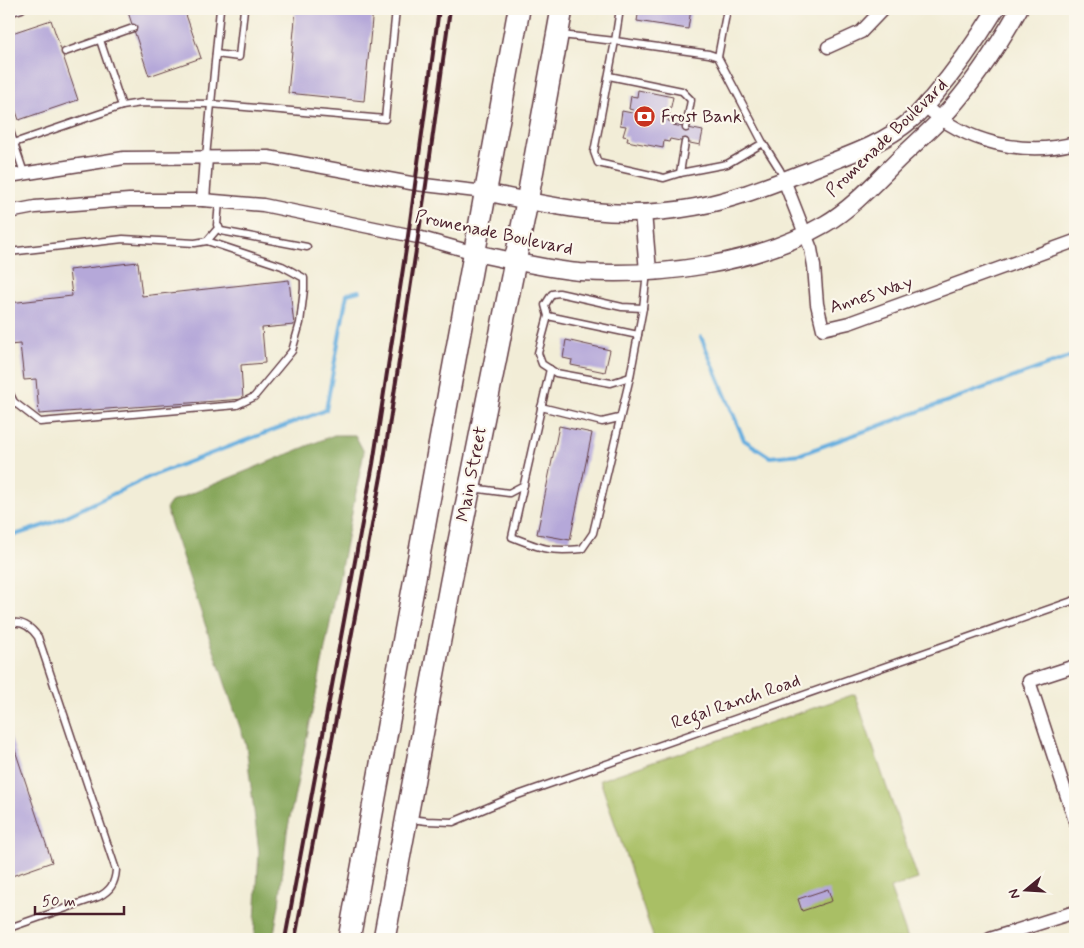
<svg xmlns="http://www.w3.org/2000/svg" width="1084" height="948" viewBox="0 0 1084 948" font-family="Mynerve,sans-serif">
	<rect width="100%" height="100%" fill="#fbf7ec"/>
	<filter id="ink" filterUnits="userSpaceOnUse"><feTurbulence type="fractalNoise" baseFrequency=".02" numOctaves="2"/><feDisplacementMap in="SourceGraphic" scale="10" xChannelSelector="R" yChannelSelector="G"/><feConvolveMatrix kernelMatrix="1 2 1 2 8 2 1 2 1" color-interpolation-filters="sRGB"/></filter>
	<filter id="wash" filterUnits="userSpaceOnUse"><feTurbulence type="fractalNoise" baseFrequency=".0096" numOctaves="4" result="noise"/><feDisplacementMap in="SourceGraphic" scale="20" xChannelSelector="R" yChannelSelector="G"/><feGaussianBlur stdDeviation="1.12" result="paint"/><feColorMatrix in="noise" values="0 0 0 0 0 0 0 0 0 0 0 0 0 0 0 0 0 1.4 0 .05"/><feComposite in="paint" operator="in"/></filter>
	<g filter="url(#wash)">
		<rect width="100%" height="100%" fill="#f2edd7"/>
		<path fill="#a9bf65" stroke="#7a6f48" d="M 855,694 L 918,879 L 890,888 L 908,939 L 654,939 L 600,780 Z"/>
		<path fill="#86a65a" stroke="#686242" d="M 334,435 L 355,435 L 364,452 L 317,689 L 287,832 L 279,905 L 273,939 L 254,939 L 259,852 L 246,745 L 166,509 L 171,502 Z"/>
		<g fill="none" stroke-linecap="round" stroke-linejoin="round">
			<g stroke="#67afdf" stroke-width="4">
				<path d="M 701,337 L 744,440 L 770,457 L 801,454 L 1075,355"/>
				<path d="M 9,537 L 54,522 L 149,477 L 326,410 L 347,294 L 359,291"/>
			</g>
		</g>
		<g id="blocks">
			<g fill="#b5a8d9">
				<path d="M 127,9 L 184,9 L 201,58 L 149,76 Z"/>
				<path d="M 296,9 L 373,9 L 364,101 L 288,93 Z"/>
				<path d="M 639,9 L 691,9 L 688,29 L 637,21 Z"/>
				<path d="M 51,20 L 78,100 L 19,120 L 9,91 L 9,34 Z"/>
				<path d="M 638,90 L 673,97 L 668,121 L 674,122 L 673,125 L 703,131 L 700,145 L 670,139 L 669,142 L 664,141 L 663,148 L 627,141 L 628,137 L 623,136 L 626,126 L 620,125 L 622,111 L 632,113 L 633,110 L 629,109 L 631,96 L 637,97 Z"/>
				<path d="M 138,262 L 142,296 L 289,280 L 294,325 L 262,328 L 265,363 L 241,365 L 243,399 L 39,414 L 36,379 L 24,380 L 20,344 L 9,345 L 9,303 L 72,296 L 69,270 Z"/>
				<path d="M 566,340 L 610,350 L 605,372 L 571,365 L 572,360 L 563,358 Z"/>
				<path d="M 559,426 L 592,433 L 570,540 L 537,534 Z"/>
				<path d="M 9,732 L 52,862 L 9,877 Z"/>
				<path d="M 828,889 L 832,901 L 802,911 L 798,899 Z"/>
			</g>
		</g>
	</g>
	<g filter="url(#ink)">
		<use href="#blocks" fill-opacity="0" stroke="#633e45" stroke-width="1"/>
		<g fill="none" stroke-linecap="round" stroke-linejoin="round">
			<defs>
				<g id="lane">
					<path d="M 620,9 L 615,41 L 709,54 L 718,57"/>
					<path d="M 727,9 L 718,57 L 763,143"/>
					<path d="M 9,13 L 22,9"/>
					<path d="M 561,35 L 615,41 L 594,152 L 598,163 L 664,178 L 680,173 L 727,164 L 763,143 L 780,170 L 784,179"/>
					<path d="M 100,40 L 122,106"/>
					<path d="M 65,52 L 133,28"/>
					<path d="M 216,54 L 239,57 L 244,9"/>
					<path d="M 609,76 L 682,91 L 691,100 L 686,128"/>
					<path d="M 9,128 L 24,173"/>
					<path d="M 14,143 L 122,106 L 141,103 L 211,104 L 385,119 L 396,9"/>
					<path d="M 206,157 L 220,9"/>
					<path d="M 680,173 L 685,142"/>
					<path d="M 219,202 L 217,225 L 221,231 L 307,247"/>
					<path d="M 9,252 L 123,239 L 195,243 L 207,241 L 219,227"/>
					<path d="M 548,316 L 638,335"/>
					<path d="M 550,369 L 512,537 C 542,549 550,552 582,549 L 593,533 L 630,377 L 643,308 L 647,272"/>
					<path d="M 630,377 L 611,383 L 556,373 L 542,364 L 538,353 L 548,316 L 545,305 L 552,294 L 559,293 L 622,307 L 643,308"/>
					<path d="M 9,392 L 14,402 L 40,422 L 237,405 L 254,397 L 292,351 L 300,323 L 304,289 L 304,278 L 282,266 L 207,241"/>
					<path d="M 541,407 L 602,422 L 619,418"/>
					<path d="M 472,488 L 509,493 L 524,485"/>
					<path d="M 9,624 C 21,620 31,627 38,637 L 116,870 C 115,884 110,891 98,897 L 9,928"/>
					<path d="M 410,819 L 427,821 L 453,822 L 515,796 L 1075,600"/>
				</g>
				<g id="street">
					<path d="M 828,47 L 861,32 L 883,9"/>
					<path d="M 925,106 C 965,142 1023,157 1075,143"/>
					<path d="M 9,176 L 124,158 L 268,157 L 416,184 L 485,192"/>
					<path d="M 784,180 L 811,249 L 814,266 L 817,304 L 823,329 L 849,323 L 1075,241"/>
					<path d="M 203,200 L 206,157"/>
					<path d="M 9,212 L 35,207 L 129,200 L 203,200 L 263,205 L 418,237 L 475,253"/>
					<path d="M 1075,666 L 1029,681 L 1075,821"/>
					<path d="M 990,939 L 1075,912"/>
				</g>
				<g id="secondary">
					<path d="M 485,192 C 558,208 620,221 695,207 C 734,200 773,184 810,170 C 845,156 882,145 911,120 C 919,114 925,105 932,98 C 956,70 977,40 996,9"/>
					<path d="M 643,213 L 648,271"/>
					<path d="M 475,253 C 510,260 545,269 580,272 C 660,277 754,265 825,224 C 854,207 878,179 902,156 C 915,144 928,132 940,120 C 971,87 997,48 1019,9"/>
				</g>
				<g id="highway">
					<path d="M 349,939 L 519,9"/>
					<path d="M 384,939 L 451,581 L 527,202 L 562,9"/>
				</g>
			</defs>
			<use href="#lane" stroke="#633e45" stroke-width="9"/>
			<use href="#street" stroke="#633e45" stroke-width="15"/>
			<use href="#secondary" stroke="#633e45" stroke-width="19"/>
			<use href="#highway" stroke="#633e45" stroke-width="24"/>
			<use href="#lane" stroke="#fff" stroke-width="6"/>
			<use href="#street" stroke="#fff" stroke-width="12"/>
			<use href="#secondary" stroke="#fff" stroke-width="16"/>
			<use href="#highway" stroke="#fff" stroke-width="21"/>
			<g stroke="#4a1f2b" stroke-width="4">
				<path d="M 285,939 L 373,464 L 408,236 L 439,9"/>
				<path d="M 295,939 L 383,466 L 426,185 L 450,9"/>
			</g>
		</g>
	</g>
	<defs>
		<symbol id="bank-disc" viewBox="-11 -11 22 22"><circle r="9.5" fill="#c8321e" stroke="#fbf7ec"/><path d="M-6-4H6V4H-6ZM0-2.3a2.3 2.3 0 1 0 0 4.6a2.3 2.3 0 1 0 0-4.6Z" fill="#fff"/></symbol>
	</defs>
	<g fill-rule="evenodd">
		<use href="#bank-disc" x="632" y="104" width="25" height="25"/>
	</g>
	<g text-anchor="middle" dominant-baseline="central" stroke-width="4.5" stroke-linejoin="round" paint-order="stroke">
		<g font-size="18" fill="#4a1f2b" stroke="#fbf7ec" text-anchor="start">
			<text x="661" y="117">Frost Bank</text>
		</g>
		<g font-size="18" fill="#4a1f2b" stroke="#fbf7ec">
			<text transform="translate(887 138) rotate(-44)">Promenade Boulevard</text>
			<text transform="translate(494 233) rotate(12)">Promenade Boulevard</text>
			<text transform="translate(871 295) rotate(-18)">Annes Way</text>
			<text transform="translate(472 474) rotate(-79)">Main Street</text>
			<text transform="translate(736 702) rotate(-19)">Regal Ranch Road</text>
		</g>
	</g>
	<rect width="1084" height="948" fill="none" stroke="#fbf7ec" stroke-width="30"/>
	<g transform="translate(1026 890) rotate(252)" stroke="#fbf7ec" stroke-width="4" paint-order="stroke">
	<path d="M0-4L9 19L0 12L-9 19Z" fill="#4a1f2b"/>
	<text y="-8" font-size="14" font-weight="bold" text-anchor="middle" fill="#4a1f2b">N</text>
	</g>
	<path d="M35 906v8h89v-8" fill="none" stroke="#4a1f2b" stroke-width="2.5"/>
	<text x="42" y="906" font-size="15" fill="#4a1f2b" stroke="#fbf7ec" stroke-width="4" paint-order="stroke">50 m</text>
</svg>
